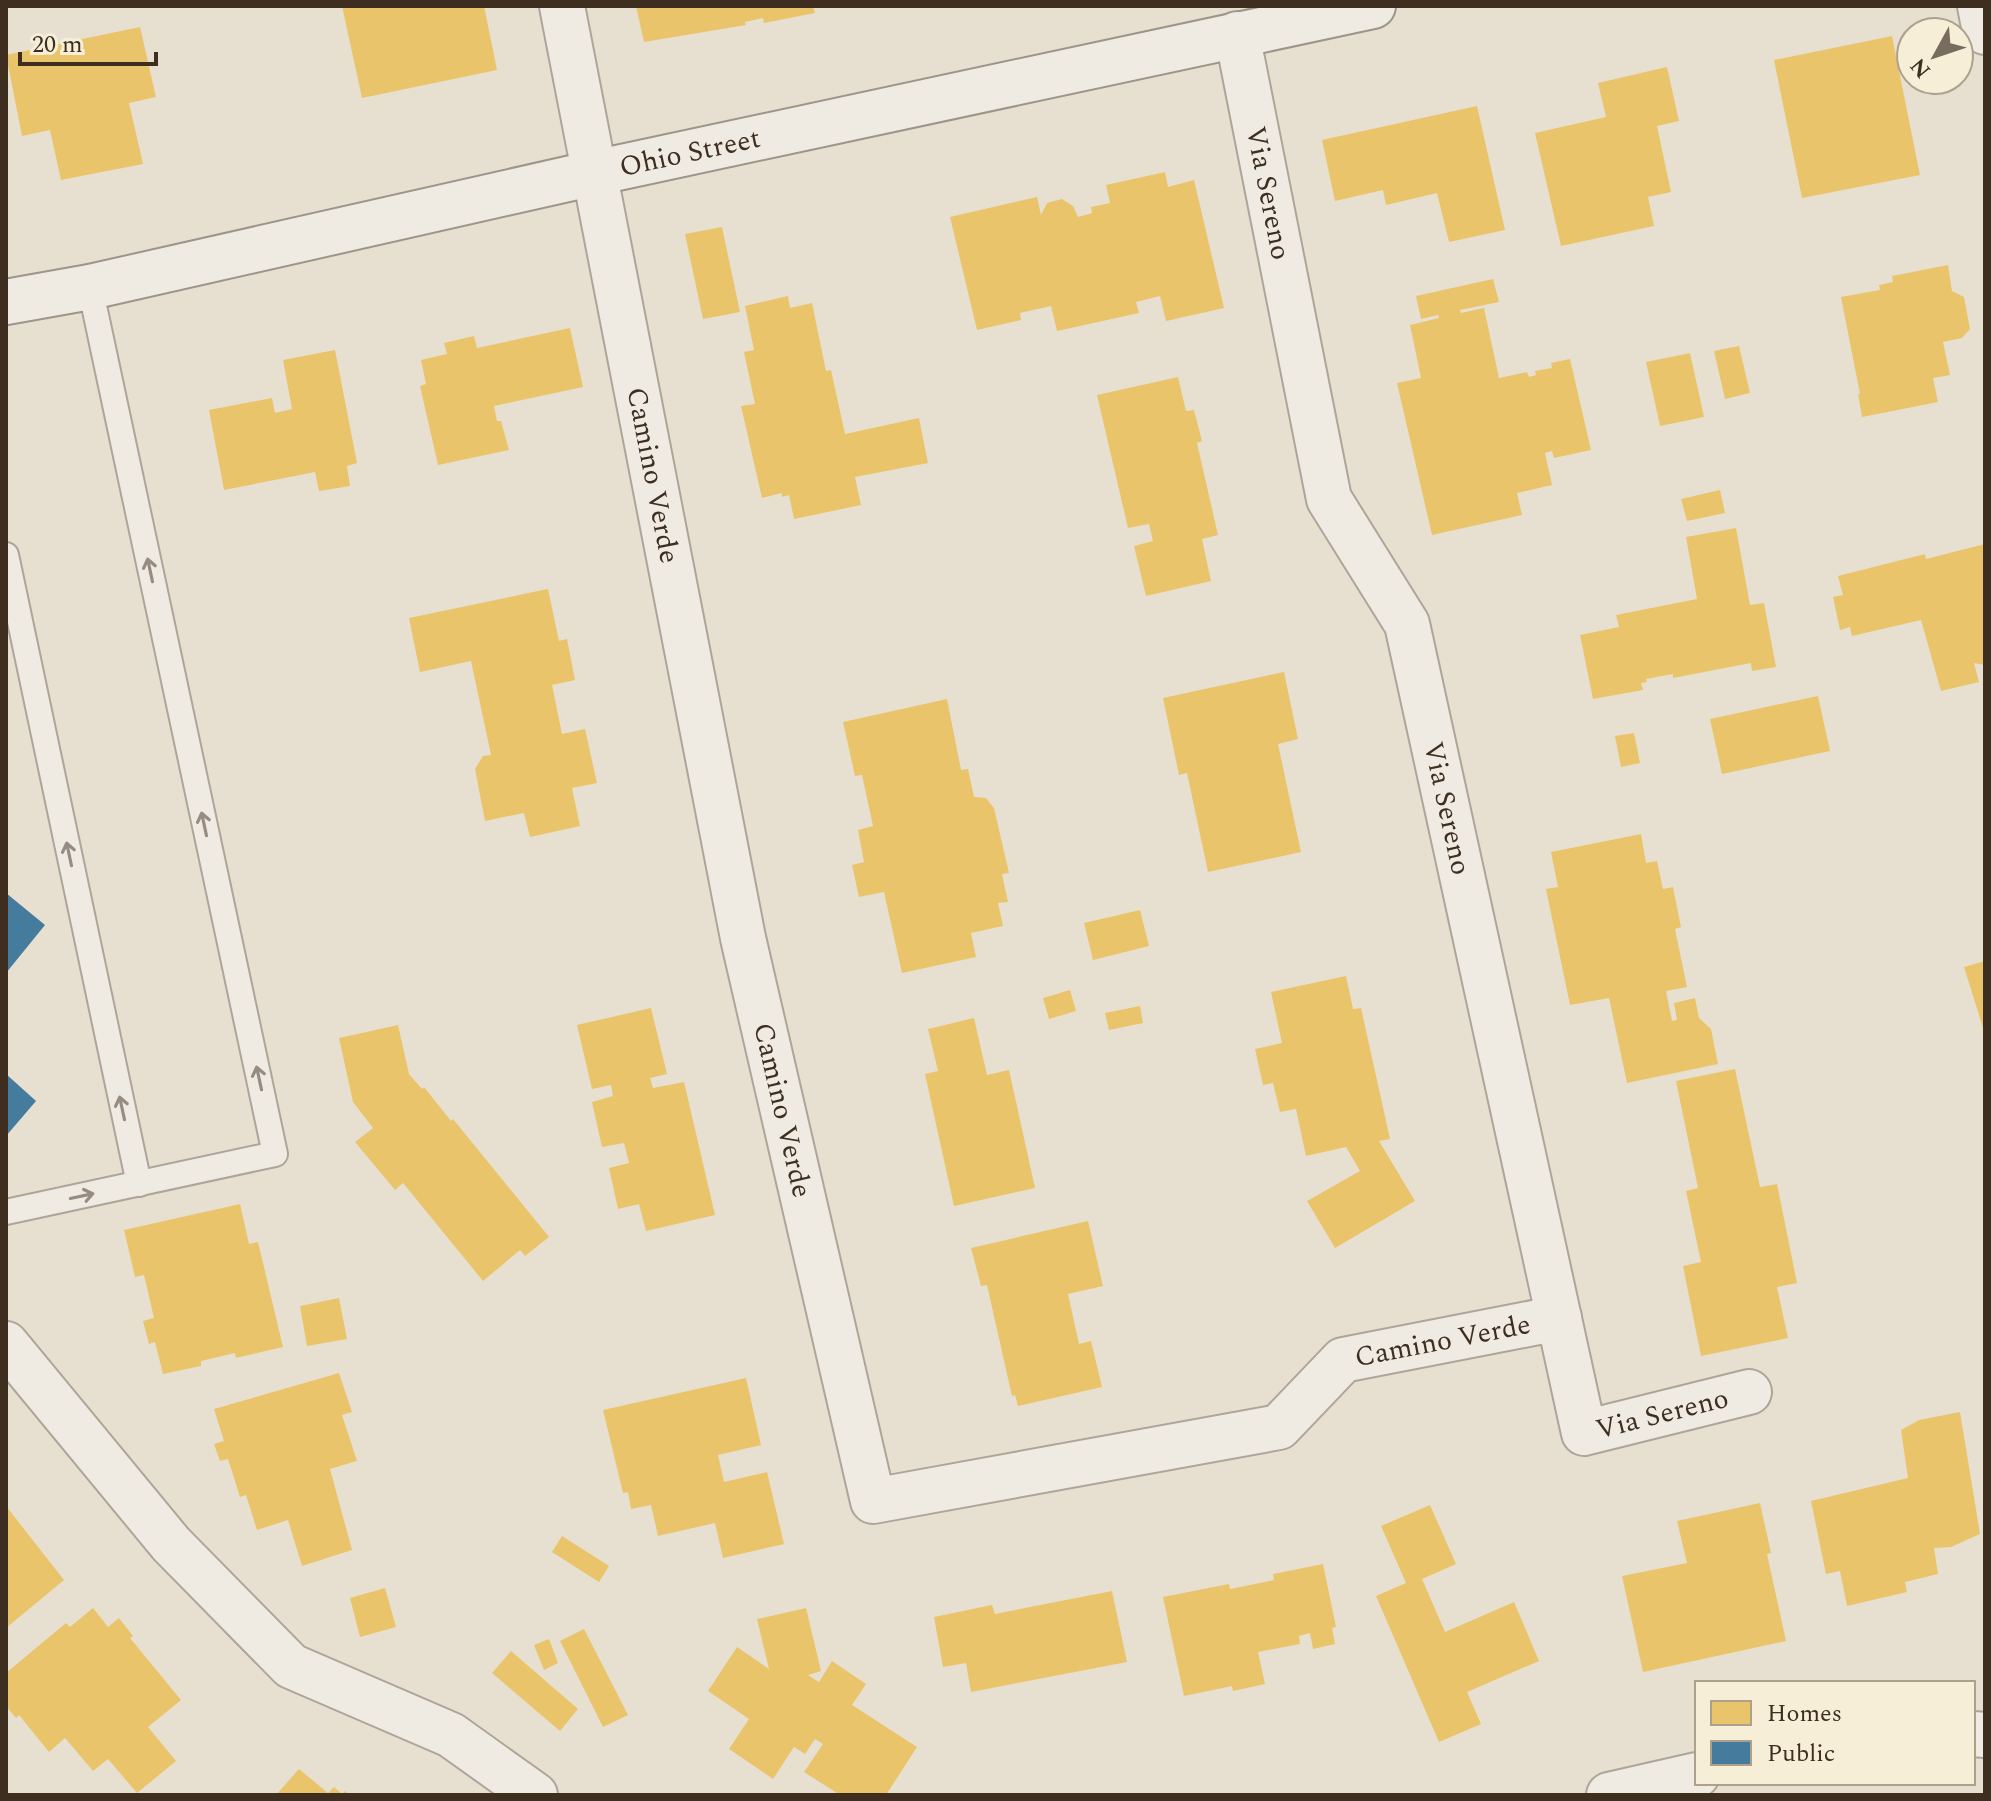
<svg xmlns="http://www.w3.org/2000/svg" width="1991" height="1801" viewBox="0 0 1991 1801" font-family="Spectral,serif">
	<rect width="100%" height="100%" fill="#e7e0d1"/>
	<g fill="#e9c46a">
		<path d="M 342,6 L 484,6 L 497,70 L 362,98 Z"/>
		<path d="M 636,6 L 813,6 L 815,13 L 764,23 L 763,18 L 745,22 L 746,25 L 644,42 Z"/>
		<path d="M 140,27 L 156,97 L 129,103 L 143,164 L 61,180 L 50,130 L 22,136 L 6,55 Z"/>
		<path d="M 1892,36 L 1920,175 L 1802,198 L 1774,60 Z"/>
		<path d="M 1667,67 L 1679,121 L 1657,126 L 1671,192 L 1648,197 L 1654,226 L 1561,246 L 1535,133 L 1606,117 L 1598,83 Z"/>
		<path d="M 1477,106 L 1505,230 L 1449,242 L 1437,193 L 1386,205 L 1383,190 L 1335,201 L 1322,140 Z"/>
		<path d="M 1165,172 L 1168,187 L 1194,180 L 1224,308 L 1166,321 L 1160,296 L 1136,302 L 1139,313 L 1057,331 L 1051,306 L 1020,313 L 1021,320 L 977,330 L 950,217 L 1037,197 L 1041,215 L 1047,203 L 1062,199 L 1073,206 L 1078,217 L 1092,213 L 1091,207 L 1110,203 L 1106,185 Z"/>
		<path d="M 722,227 L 740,312 L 703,319 L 685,234 Z"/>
		<path d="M 1948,265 L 1952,291 L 1964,297 L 1970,329 L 1962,338 L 1943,342 L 1950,375 L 1933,378 L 1938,402 L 1862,417 L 1858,394 L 1860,394 L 1841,297 L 1880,290 L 1879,285 L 1893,282 L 1892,276 Z"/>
		<path d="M 1493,279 L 1499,302 L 1460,310 L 1461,313 L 1484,308 L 1499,378 L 1527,372 L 1529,377 L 1536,375 L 1535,371 L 1552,368 L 1551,363 L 1570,359 L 1591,450 L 1554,458 L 1552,451 L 1545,453 L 1552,485 L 1517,493 L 1522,515 L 1432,535 L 1397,383 L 1421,378 L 1410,325 L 1439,318 L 1438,315 L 1421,319 L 1416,296 Z"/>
		<path d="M 788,296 L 790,308 L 812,303 L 826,371 L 831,370 L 845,434 L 919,418 L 928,463 L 855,477 L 861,505 L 794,519 L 789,495 L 782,497 L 782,493 L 762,498 L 741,406 L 755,404 L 744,352 L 754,350 L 745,306 Z"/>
		<path d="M 570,328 L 583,387 L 494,406 L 497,421 L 501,421 L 509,450 L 438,465 L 420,386 L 426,384 L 421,360 L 447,354 L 444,343 L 474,336 L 477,348 Z"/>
		<path d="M 1739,346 L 1750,393 L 1725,399 L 1714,351 Z"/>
		<path d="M 335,350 L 357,463 L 347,466 L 350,486 L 319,491 L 315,472 L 224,490 L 209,410 L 272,398 L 275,413 L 292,409 L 283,360 Z"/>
		<path d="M 1690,353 L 1704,417 L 1660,426 L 1646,362 Z"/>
		<path d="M 1178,377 L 1186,411 L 1194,410 L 1202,441 L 1197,443 L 1218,535 L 1202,539 L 1211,581 L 1146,596 L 1134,546 L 1153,541 L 1149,524 L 1128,528 L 1097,395 Z"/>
		<path d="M 1720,490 L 1725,513 L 1687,521 L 1681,499 Z"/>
		<path d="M 1736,528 L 1750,605 L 1764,603 L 1776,667 L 1752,671 L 1751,663 L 1673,678 L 1673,674 L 1646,679 L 1647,682 L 1641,683 L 1643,690 L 1593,699 L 1580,635 L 1619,627 L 1616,615 L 1697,599 L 1686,537 Z"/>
		<path d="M 1985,544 L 1985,665 L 1974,663 L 1979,682 L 1941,691 L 1921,620 L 1852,636 L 1850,627 L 1840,630 L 1833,597 L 1843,595 L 1838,576 L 1925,554 L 1926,559 Z"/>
		<path d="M 548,589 L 559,641 L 567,639 L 575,680 L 552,685 L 562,734 L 585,729 L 597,783 L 572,788 L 580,826 L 530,837 L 524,813 L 485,821 L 475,769 L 483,756 L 491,755 L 471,661 L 420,672 L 409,618 Z"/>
		<path d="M 1284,672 L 1298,739 L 1278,744 L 1301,852 L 1208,872 L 1187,773 L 1179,775 L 1163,698 Z"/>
		<path d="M 1818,696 L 1830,751 L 1722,774 L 1710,719 Z"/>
		<path d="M 947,699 L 961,770 L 968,769 L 974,797 L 986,798 L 994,808 L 1009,873 L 1002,874 L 1008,902 L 998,903 L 1003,926 L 971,933 L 976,957 L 902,973 L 884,892 L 859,897 L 852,865 L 864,862 L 858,830 L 873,826 L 862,775 L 855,776 L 843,722 Z"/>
		<path d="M 1634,733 L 1640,763 L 1621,767 L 1615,736 Z"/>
		<path d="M 1641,834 L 1646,863 L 1657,861 L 1663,889 L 1673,887 L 1681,927 L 1675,929 L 1687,987 L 1666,991 L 1672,1021 L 1677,1020 L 1674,1003 L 1695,998 L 1699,1018 L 1711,1029 L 1718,1064 L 1627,1083 L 1609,998 L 1570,1005 L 1546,889 L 1558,887 L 1551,852 Z"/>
		<path d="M 1140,910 L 1149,946 L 1093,960 L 1084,923 Z"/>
		<path d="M 1985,961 L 1985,1031 L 1984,1031 L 1964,967 Z"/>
		<path d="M 1346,976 L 1353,1009 L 1361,1008 L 1390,1139 L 1379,1141 L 1415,1201 L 1335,1248 L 1307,1201 L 1360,1171 L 1346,1147 L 1306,1156 L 1296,1109 L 1280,1112 L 1273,1083 L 1263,1085 L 1255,1049 L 1282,1043 L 1271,992 Z"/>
		<path d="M 1070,990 L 1076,1011 L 1049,1019 L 1043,998 Z"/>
		<path d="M 1140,1006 L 1143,1023 L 1109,1030 L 1105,1013 Z"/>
		<path d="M 651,1008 L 667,1074 L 650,1078 L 653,1088 L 684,1082 L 715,1215 L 646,1231 L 639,1204 L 618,1209 L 609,1168 L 629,1163 L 624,1143 L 602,1147 L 592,1102 L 613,1096 L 611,1085 L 592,1089 L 577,1025 Z"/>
		<path d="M 974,1018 L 987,1075 L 1009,1070 L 1035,1188 L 954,1206 L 925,1074 L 938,1071 L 928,1029 Z"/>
		<path d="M 398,1025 L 409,1074 L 422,1089 L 424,1087 L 451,1121 L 453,1119 L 549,1237 L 525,1256 L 520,1250 L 483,1281 L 403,1183 L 395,1190 L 355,1142 L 373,1128 L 353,1102 L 339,1038 Z"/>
		<path d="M 1735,1069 L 1760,1187 L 1777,1184 L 1797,1283 L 1777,1287 L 1788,1338 L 1701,1356 L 1683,1266 L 1701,1262 L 1686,1191 L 1698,1188 L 1676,1081 Z"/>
		<path d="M 240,1204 L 249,1244 L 258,1242 L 283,1347 L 236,1358 L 235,1353 L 201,1361 L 201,1366 L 163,1374 L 155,1342 L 149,1344 L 143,1321 L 154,1318 L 144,1275 L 135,1277 L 124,1230 Z"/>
		<path d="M 1088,1221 L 1103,1286 L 1068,1294 L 1079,1344 L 1091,1341 L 1102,1387 L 1018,1406 L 1015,1395 L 1012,1396 L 987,1285 L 981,1286 L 971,1248 Z"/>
		<path d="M 339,1298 L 347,1339 L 307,1346 L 300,1306 Z"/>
		<path d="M 339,1373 L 352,1412 L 342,1415 L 357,1461 L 330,1469 L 352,1550 L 302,1566 L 288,1520 L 257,1530 L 246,1495 L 240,1497 L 228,1459 L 220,1461 L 214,1444 L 224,1441 L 214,1409 Z"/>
		<path d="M 746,1378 L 761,1445 L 718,1455 L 724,1482 L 767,1472 L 784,1544 L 723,1558 L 715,1523 L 658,1536 L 651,1505 L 631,1509 L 628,1492 L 623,1493 L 603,1410 Z"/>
		<path d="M 1960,1412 L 1980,1534 L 1951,1547 L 1934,1548 L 1938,1574 L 1905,1582 L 1907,1592 L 1847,1606 L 1840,1571 L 1826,1574 L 1811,1501 L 1908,1478 L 1901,1430 L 1919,1420 Z"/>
		<path d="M 1760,1503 L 1771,1553 L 1767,1554 L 1786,1641 L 1643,1672 L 1622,1576 L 1687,1563 L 1677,1521 Z"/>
		<path d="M 1430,1505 L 1456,1564 L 1422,1579 L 1445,1632 L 1514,1602 L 1539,1661 L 1467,1692 L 1481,1724 L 1439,1742 L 1376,1596 L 1406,1583 L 1381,1526 Z"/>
		<path d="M 6,1506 L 64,1580 L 6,1628 Z"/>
		<path d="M 562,1536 L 609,1566 L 599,1582 L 552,1552 Z"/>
		<path d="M 1323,1564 L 1336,1627 L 1332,1628 L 1335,1644 L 1313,1649 L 1310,1633 L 1299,1636 L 1300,1644 L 1258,1652 L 1265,1684 L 1233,1691 L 1232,1686 L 1184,1696 L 1163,1597 L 1229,1584 L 1230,1589 L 1274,1580 L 1273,1574 Z"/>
		<path d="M 385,1588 L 396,1627 L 360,1637 L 350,1598 Z"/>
		<path d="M 1112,1591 L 1127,1662 L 971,1692 L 966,1663 L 943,1667 L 934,1617 L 992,1605 L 995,1614 Z"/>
		<path d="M 93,1608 L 108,1627 L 119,1618 L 133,1636 L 130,1638 L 181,1700 L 148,1727 L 176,1761 L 137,1793 L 108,1759 L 93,1771 L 65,1738 L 49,1752 L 19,1715 L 16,1718 L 6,1706 L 6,1673 L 66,1623 L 70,1627 Z"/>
		<path d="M 806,1608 L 821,1671 L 808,1675 L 819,1682 L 832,1661 L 866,1684 L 852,1705 L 917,1747 L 886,1795 L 840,1795 L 804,1772 L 823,1744 L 815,1739 L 805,1754 L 794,1747 L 773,1779 L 729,1749 L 749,1719 L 708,1691 L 737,1647 L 769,1669 L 757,1619 Z"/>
		<path d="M 584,1629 L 628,1715 L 603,1727 L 560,1641 Z"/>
		<path d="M 549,1639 L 558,1663 L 544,1670 L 534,1645 Z"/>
		<path d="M 511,1651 L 578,1709 L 560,1731 L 492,1673 Z"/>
		<path d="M 299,1769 L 328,1793 L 334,1787 L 342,1794 L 345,1791 L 350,1795 L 276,1795 Z"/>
	</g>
	<g fill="#457b9d">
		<path d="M 6,893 L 45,925 L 6,973 Z"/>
		<path d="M 6,1074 L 36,1101 L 6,1136 Z"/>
	</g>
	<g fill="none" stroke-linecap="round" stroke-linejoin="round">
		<defs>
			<g id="lane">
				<path d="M 6,555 L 139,1184"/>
				<path d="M 6,1212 L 275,1154 L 90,287"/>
			</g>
			<g id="street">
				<path id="s1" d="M 562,6 L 743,938 L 873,1501 L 1279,1427 L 1343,1360 L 1559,1318"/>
				<path d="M 1980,6 L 1985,32"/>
				<path id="s2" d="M 1237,34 L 1329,499 L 1407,624 L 1584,1433 L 1749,1392"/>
				<path d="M 6,1344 L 171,1544 L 291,1666 L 451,1735 L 535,1795"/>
				<path d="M 1973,1734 L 1985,1735"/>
				<path d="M 1609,1795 L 1697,1775"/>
			</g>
			<g id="secondary">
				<path id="s3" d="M 6,302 L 90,287 L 594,173 L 1373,6"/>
			</g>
		</defs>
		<use href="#lane" stroke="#ada599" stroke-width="28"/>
		<use href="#street" stroke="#ada599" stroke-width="48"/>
		<use href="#secondary" stroke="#9c958a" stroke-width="48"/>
		<use href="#lane" stroke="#efebe3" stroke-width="24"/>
		<use href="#street" stroke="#efebe3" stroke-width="44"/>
		<use href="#secondary" stroke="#efebe3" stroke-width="44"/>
	</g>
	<defs><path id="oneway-shaft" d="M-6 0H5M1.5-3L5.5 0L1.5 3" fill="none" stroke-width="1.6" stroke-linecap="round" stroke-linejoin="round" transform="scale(2)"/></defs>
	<g stroke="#968c82">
		<use href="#oneway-shaft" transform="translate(150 570) rotate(-102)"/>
		<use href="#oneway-shaft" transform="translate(204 824) rotate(-102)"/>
		<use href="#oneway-shaft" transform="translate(69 854) rotate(-102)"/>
		<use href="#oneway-shaft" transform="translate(259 1078) rotate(-102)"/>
		<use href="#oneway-shaft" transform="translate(122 1108) rotate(-102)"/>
		<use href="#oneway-shaft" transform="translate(82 1196) rotate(-12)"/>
	</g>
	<g text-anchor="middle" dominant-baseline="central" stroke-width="8" stroke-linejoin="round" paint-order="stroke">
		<g font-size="28" fill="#3d2e20" stroke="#f7eed8">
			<text stroke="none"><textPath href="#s3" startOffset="700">Ohio Street</textPath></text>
			<text stroke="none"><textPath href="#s2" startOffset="162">Via Sereno</textPath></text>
			<text stroke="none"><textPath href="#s1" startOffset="478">Camino Verde</textPath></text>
			<text stroke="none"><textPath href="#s2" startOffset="810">Via Sereno</textPath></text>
			<text stroke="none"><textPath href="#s1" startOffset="1126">Camino Verde</textPath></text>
			<text stroke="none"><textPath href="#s1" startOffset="2134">Camino Verde</textPath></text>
			<text stroke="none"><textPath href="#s2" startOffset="1530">Via Sereno</textPath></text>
		</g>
	</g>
	<rect width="1991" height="1801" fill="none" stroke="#3d2e20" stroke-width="16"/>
	<rect x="1695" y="1681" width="280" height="104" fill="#f7eed8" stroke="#ada18e" stroke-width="2"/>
	<rect x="1711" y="1701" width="40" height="24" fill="#e9c46a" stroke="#ada18e" stroke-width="2"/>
	<text x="1767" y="1721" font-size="24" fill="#3d2e20">Homes</text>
	<rect x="1711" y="1741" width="40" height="24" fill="#457b9d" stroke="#ada18e" stroke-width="2"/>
	<text x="1767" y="1761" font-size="24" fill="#3d2e20">Public</text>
	<g transform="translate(1935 56) rotate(230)"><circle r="38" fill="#f7eed8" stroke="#ada18e" stroke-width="2"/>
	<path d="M0-6L14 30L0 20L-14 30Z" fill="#786c5e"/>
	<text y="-12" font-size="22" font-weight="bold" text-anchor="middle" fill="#3d2e20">N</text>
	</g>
	<path d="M20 52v12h136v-12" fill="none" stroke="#3d2e20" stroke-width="4"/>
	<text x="32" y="52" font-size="24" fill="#3d2e20" stroke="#f7eed8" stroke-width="6" paint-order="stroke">20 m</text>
</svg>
